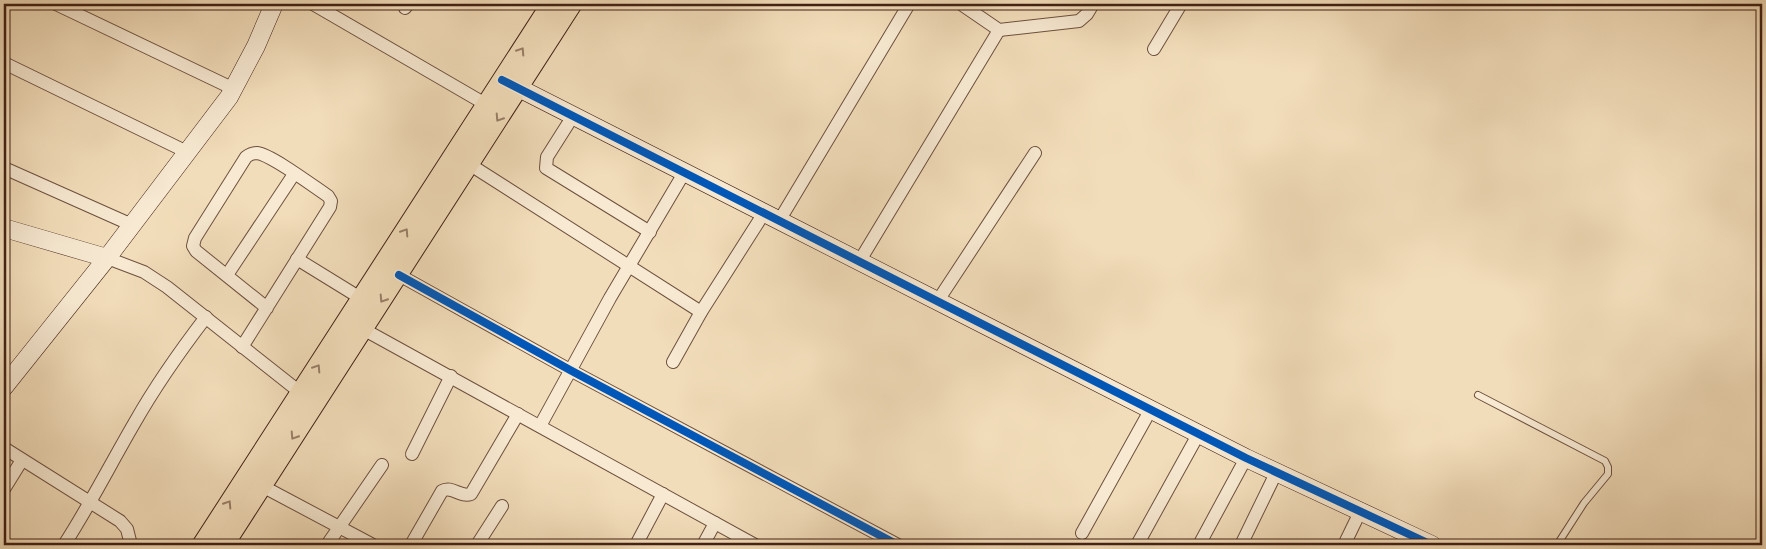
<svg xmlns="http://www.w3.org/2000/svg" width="1766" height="549" viewBox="0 0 1766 549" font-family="'IM FELL French Canon',serif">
	<rect width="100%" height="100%" fill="#f2ddba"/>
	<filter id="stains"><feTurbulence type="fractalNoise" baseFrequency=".004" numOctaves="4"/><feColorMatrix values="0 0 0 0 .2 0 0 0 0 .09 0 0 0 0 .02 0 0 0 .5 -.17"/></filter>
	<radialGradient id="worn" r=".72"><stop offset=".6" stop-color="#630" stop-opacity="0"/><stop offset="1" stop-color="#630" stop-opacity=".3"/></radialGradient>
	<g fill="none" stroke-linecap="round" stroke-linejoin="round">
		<defs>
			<path id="lane" d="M 1478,395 L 1605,461 L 1608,467 L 1608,474 L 1584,503 L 1557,545"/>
			<g id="street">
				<path d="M 56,4 L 234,89"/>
				<path d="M 313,4 L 487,105"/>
				<path d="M 961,4 L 999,30 L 1079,21 L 1087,14 L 1093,4"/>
				<path d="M 405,8 L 408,4"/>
				<path d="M 1154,49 L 1181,4"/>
				<path d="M 4,63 L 187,152"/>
				<path d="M 573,116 L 547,157 L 546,168 L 650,232"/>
				<path d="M 469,164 L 701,312"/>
				<path d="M 4,168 L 132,225"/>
				<path d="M 779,221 L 909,4"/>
				<path d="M 107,258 L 144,272 L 167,287 L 301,393"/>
				<path d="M 297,259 L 362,299"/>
				<path d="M 859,262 L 999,30"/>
				<path d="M 227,275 L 294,174"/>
				<path d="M 399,275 L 570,370 L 898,545"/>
				<path d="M 937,302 L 1035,153"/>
				<path d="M 363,329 L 755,545"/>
				<path d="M 242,347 C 272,300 301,253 330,207 L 331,201 L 328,196 C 313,186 272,155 257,153 C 252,153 250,154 246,157 L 195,238 L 193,246 L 196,251 L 267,308"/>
				<path d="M 673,362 L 701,312 L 764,213"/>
				<path d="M 540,426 L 610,298 L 684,173"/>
				<path d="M 4,448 L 120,521 L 127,529 L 131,545"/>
				<path d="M 412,454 L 451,376"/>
				<path d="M 262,486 L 373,545"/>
				<path d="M 4,489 L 22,460"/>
				<path d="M 1082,533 L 1151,409"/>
				<path d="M 64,545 C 90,505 111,463 135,422 C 156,385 180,351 206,317"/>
				<path d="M 327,545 L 382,465"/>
				<path d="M 411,545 L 442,491 C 452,485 460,498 471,494 L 518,414"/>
				<path d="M 477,545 L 502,506"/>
				<path d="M 636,545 L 663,494"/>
				<path d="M 703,545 L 715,523"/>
				<path d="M 1137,545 L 1199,433"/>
				<path d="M 1199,545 L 1246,458"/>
				<path d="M 1241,545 L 1277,471"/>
				<path d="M 1344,545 L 1360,512"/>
			</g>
			<g id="secondary">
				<path d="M 505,81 L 1246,458 L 1432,545"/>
				<path d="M 4,228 L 107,258"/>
				<path d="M 4,387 L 107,258 L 229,97 L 256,46 L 274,4"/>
			</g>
			<g id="primary">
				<path d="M 202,545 L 551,4"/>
				<path d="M 224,545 L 572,4"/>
			</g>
		</defs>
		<use href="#lane" stroke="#6d503e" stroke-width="8"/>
		<use href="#street" stroke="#6d503e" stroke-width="14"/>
		<use href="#secondary" stroke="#412114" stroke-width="19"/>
		<use href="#primary" stroke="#412114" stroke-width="21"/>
		<use href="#lane" stroke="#f7e9d2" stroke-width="6"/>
		<use href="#street" stroke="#f7e9d2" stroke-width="12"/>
		<use href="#secondary" stroke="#f7e9d2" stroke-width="18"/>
		<use href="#primary" stroke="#f2ddba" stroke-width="19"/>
		<defs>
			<g id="cycleway">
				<path d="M 502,80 L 1246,458 L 1432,545"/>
				<path d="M 399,275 L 570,370 L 898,545"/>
			</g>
		</defs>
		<use href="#cycleway" stroke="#f7e9d2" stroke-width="11"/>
		<use href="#cycleway" stroke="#0057b8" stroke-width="8"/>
	</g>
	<defs><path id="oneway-chevron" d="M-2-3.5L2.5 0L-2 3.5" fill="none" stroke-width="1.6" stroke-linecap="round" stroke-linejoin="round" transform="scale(1.25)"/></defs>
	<g stroke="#9a7f67">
		<use href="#oneway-chevron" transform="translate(521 51) rotate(-57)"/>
		<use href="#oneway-chevron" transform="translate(499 118) rotate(123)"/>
		<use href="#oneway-chevron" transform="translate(405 232) rotate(-57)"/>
		<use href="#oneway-chevron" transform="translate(383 299) rotate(123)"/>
		<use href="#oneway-chevron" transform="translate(317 368) rotate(-57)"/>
		<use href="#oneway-chevron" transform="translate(294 436) rotate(123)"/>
		<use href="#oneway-chevron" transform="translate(228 504) rotate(-57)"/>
	</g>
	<rect width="1766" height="549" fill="none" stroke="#f2ddba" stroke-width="20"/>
	<rect x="5" y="5" width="1756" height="539" fill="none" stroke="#412114" stroke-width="2.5"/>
	<rect x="10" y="10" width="1746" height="529" fill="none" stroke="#412114"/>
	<rect width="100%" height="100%" filter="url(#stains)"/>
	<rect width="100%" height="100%" fill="url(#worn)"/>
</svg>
